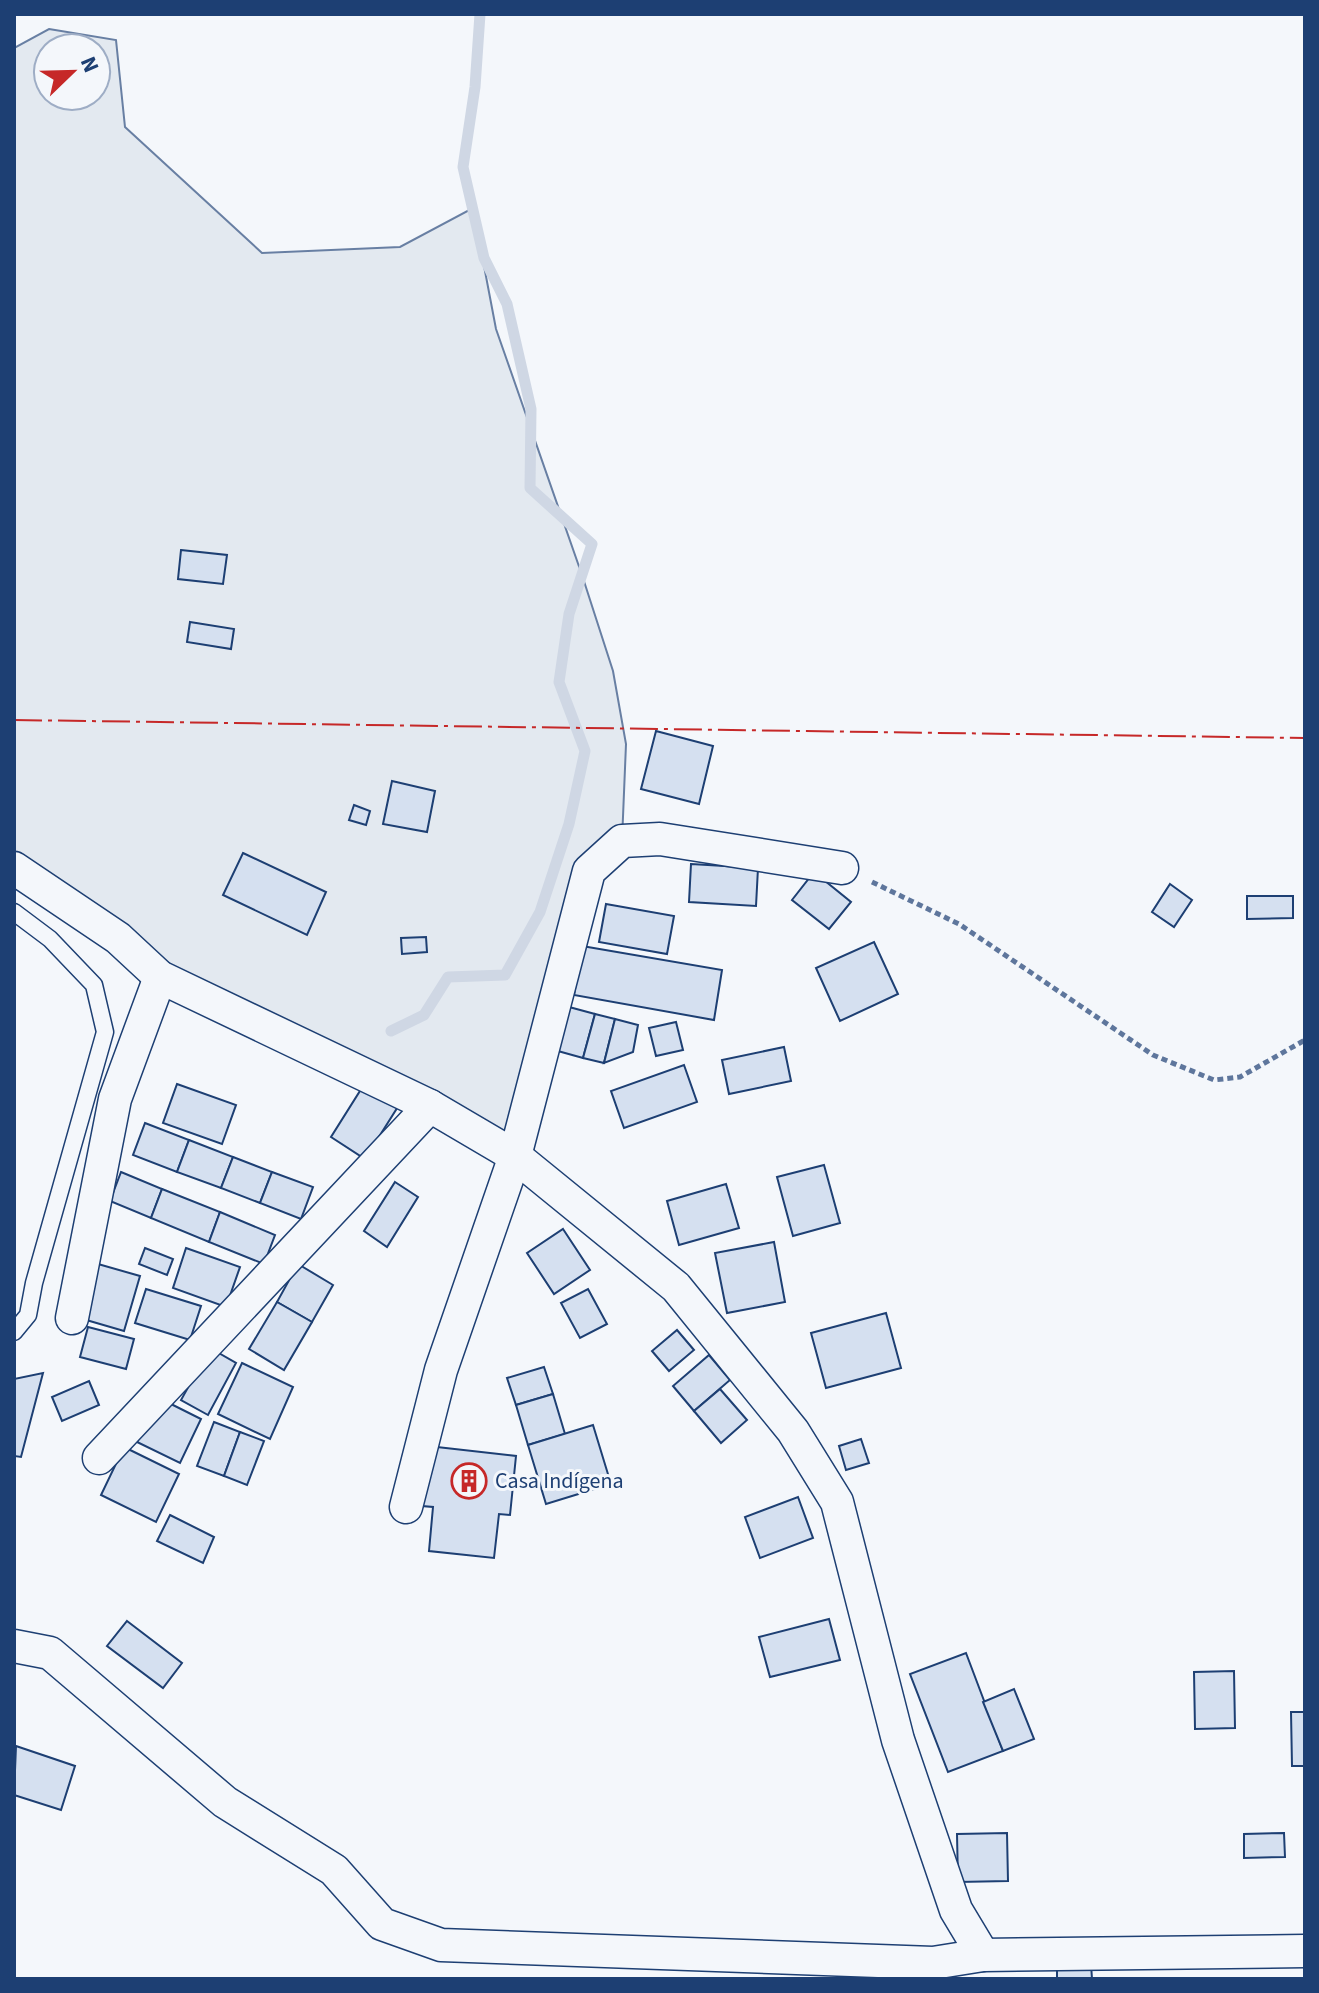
<svg xmlns="http://www.w3.org/2000/svg" width="1319" height="1993" viewBox="0 0 1319 1993" font-family="'Source Sans 3',sans-serif">
	<rect width="100%" height="100%" fill="#f4f7fb"/>
	<path fill="#e3e9f0" stroke="#687fa3" stroke-width="2" fill-rule="evenodd" d="M 49,29 L 116,40 L 125,127 L 262,253 L 400,247 L 473,208 L 496,329 L 582,575 L 613,671 L 626,744 L 622,841 L 589,871 L 515,1156 L 160,977 L 14,868 L 14,48 ZM 48,48 L 96,48 L 96,96 L 48,96 Z"/>
	<g fill="none" stroke-linecap="round" stroke-linejoin="round">
		<path stroke="#cfd7e4" stroke-width="11" d="M 391,1031 L 424,1015 L 448,977 L 505,975 L 540,912 L 569,824 L 585,751 L 559,682 L 569,614 L 592,544 L 530,488 L 531,409 L 507,304 L 484,258 L 463,167 L 475,87 L 480,14"/>
	</g>
	<g fill="#d5e0f0" stroke="#1d3f73" stroke-width="2">
		<path d="M 181,550 L 227,555 L 223,584 L 178,579 Z"/>
		<path d="M 190,622 L 234,629 L 231,649 L 187,642 Z"/>
		<path d="M 656,731 L 713,746 L 699,804 L 641,789 Z"/>
		<path d="M 392,781 L 435,791 L 427,832 L 383,824 Z"/>
		<path d="M 354,805 L 370,811 L 366,825 L 349,820 Z"/>
		<path d="M 243,853 L 326,892 L 307,935 L 223,895 Z"/>
		<path d="M 691,864 L 758,868 L 756,906 L 689,902 Z"/>
		<path d="M 814,872 L 851,902 L 829,929 L 792,900 Z"/>
		<path d="M 1170,884 L 1192,900 L 1174,927 L 1152,912 Z"/>
		<path d="M 1247,896 L 1293,896 L 1293,918 L 1247,919 Z"/>
		<path d="M 606,904 L 674,916 L 667,954 L 599,942 Z"/>
		<path d="M 426,937 L 427,952 L 402,954 L 401,938 Z"/>
		<path d="M 874,942 L 898,994 L 840,1021 L 816,968 Z"/>
		<path d="M 582,946 L 722,970 L 714,1020 L 574,995 Z"/>
		<path d="M 558,1004 L 595,1014 L 583,1058 L 547,1048 Z"/>
		<path d="M 595,1014 L 615,1019 L 604,1063 L 583,1058 Z"/>
		<path d="M 615,1019 L 638,1025 L 633,1052 L 604,1063 Z"/>
		<path d="M 676,1022 L 683,1050 L 656,1056 L 649,1028 Z"/>
		<path d="M 784,1047 L 791,1081 L 729,1094 L 722,1060 Z"/>
		<path d="M 684,1065 L 697,1102 L 624,1128 L 611,1091 Z"/>
		<path d="M 365,1083 L 399,1105 L 365,1159 L 331,1137 Z"/>
		<path d="M 177,1084 L 236,1105 L 222,1144 L 163,1123 Z"/>
		<path d="M 145,1123 L 189,1140 L 177,1172 L 133,1155 Z"/>
		<path d="M 189,1140 L 233,1157 L 221,1188 L 177,1172 Z"/>
		<path d="M 233,1157 L 272,1172 L 260,1203 L 221,1188 Z"/>
		<path d="M 824,1165 L 840,1223 L 793,1236 L 777,1177 Z"/>
		<path d="M 121,1172 L 162,1189 L 151,1218 L 110,1201 Z"/>
		<path d="M 272,1172 L 313,1187 L 301,1219 L 260,1203 Z"/>
		<path d="M 395,1182 L 418,1197 L 387,1247 L 364,1231 Z"/>
		<path d="M 726,1184 L 739,1228 L 679,1245 L 667,1201 Z"/>
		<path d="M 162,1189 L 220,1212 L 209,1242 L 151,1218 Z"/>
		<path d="M 220,1212 L 275,1235 L 264,1264 L 209,1242 Z"/>
		<path d="M 563,1229 L 590,1270 L 554,1294 L 527,1253 Z"/>
		<path d="M 774,1242 L 785,1302 L 727,1313 L 715,1253 Z"/>
		<path d="M 145,1248 L 173,1259 L 167,1275 L 139,1264 Z"/>
		<path d="M 186,1248 L 240,1267 L 226,1307 L 173,1288 Z"/>
		<path d="M 91,1262 L 140,1276 L 124,1331 L 76,1317 Z"/>
		<path d="M 298,1264 L 333,1285 L 312,1322 L 277,1302 Z"/>
		<path d="M 146,1289 L 201,1306 L 190,1340 L 135,1323 Z"/>
		<path d="M 588,1289 L 607,1324 L 580,1338 L 561,1303 Z"/>
		<path d="M 277,1302 L 312,1322 L 284,1370 L 249,1349 Z"/>
		<path d="M 886,1313 L 901,1368 L 826,1388 L 811,1333 Z"/>
		<path d="M 88,1327 L 134,1339 L 126,1369 L 80,1357 Z"/>
		<path d="M 677,1330 L 694,1350 L 669,1371 L 652,1351 Z"/>
		<path d="M 210,1348 L 236,1363 L 208,1415 L 181,1400 Z"/>
		<path d="M 709,1355 L 730,1380 L 694,1411 L 673,1386 Z"/>
		<path d="M 242,1363 L 293,1387 L 270,1439 L 218,1414 Z"/>
		<path d="M 544,1367 L 553,1394 L 516,1405 L 507,1378 Z"/>
		<path d="M 43,1373 L 21,1457 L 14,1456 L 14,1379 Z"/>
		<path d="M 89,1381 L 99,1405 L 62,1421 L 52,1397 Z"/>
		<path d="M 720,1389 L 747,1420 L 721,1443 L 694,1411 Z"/>
		<path d="M 553,1394 L 565,1434 L 528,1445 L 516,1405 Z"/>
		<path d="M 159,1398 L 201,1419 L 180,1463 L 137,1442 Z"/>
		<path d="M 214,1422 L 240,1432 L 224,1476 L 197,1466 Z"/>
		<path d="M 593,1425 L 611,1484 L 546,1504 L 528,1445 Z"/>
		<path d="M 240,1432 L 264,1441 L 247,1485 L 224,1476 Z"/>
		<path d="M 861,1439 L 869,1463 L 846,1470 L 839,1446 Z"/>
		<path d="M 428,1446 L 516,1456 L 510,1515 L 499,1514 L 494,1558 L 429,1551 L 433,1507 L 422,1506 Z"/>
		<path d="M 124,1447 L 179,1474 L 156,1522 L 101,1495 Z"/>
		<path d="M 798,1497 L 813,1538 L 760,1558 L 745,1517 Z"/>
		<path d="M 170,1515 L 214,1537 L 203,1563 L 157,1541 Z"/>
		<path d="M 829,1619 L 840,1660 L 770,1677 L 759,1637 Z"/>
		<path d="M 127,1621 L 182,1663 L 163,1688 L 107,1646 Z"/>
		<path d="M 966,1653 L 1003,1751 L 948,1772 L 910,1674 Z"/>
		<path d="M 1234,1671 L 1235,1728 L 1195,1729 L 1194,1672 Z"/>
		<path d="M 1014,1689 L 1034,1739 L 1003,1751 L 983,1702 Z"/>
		<path d="M 1291,1712 L 1305,1712 L 1305,1766 L 1292,1766 Z"/>
		<path d="M 16,1746 L 75,1766 L 61,1810 L 14,1795 Z"/>
		<path d="M 1007,1833 L 1008,1881 L 958,1882 L 957,1834 Z"/>
		<path d="M 1284,1833 L 1285,1857 L 1244,1858 L 1244,1834 Z"/>
		<path d="M 1091,1964 L 1092,1979 L 1057,1979 L 1057,1965 Z"/>
	</g>
	<g fill="none" stroke-linecap="round" stroke-linejoin="round">
		<defs>
			<path id="service" d="M 14,912 L 50,939 L 94,985 L 105,1032 L 34,1283 L 28,1315 L 14,1332"/>
			<g id="minor">
				<path d="M 14,868 L 118,938 L 160,977 L 430,1106 L 515,1156 L 676,1287 L 793,1431 L 837,1502 L 898,1740 L 956,1910 L 983,1955"/>
				<path d="M 72,1318 L 115,1099 L 160,977"/>
				<path d="M 99,1458 L 430,1106"/>
				<path d="M 406,1507 L 441,1370 L 515,1156 L 589,871 L 622,841 L 660,839 L 842,868"/>
				<path d="M 14,1646 L 50,1653 L 225,1802 L 334,1870 L 382,1924 L 441,1945 L 933,1963 L 983,1955 L 1305,1951"/>
			</g>
		</defs>
		<use href="#service" stroke="#1d3f73" stroke-width="19"/>
		<use href="#minor" stroke="#1d3f73" stroke-width="35"/>
		<path stroke="#5e769c" stroke-width="5" stroke-dasharray="6 4" stroke-linecap="butt" d="M 872,882 L 959,924 L 1153,1055 L 1214,1080 L 1240,1077 L 1305,1040"/>
		<use href="#service" stroke="#f4f7fb" stroke-width="16"/>
		<use href="#minor" stroke="#f4f7fb" stroke-width="32"/>
		<path stroke="#c62828" stroke-width="2" stroke-dasharray="28 6 4 6" stroke-linecap="butt" d="M 14,720 L 1305,738"/>
	</g>
	<defs>
		<symbol id="building-ring" viewBox="-11 -11 22 22"><circle r="9.5" fill="#f4f7fb" stroke="#c62828" stroke-width="1.5"/><path d="M-4-6H4V6H1V3H-1V6H-4ZM-2.5-4.3h1.7v1.8h-1.7ZM.8-4.3h1.7v1.8H.8ZM-2.5-1h1.7V.8h-1.7ZM.8-1h1.7V.8H.8Z" fill="#c62828"/></symbol>
	</defs>
	<g fill-rule="evenodd">
		<use href="#building-ring" x="449" y="1461" width="40" height="40"/>
	</g>
	<g text-anchor="middle" dominant-baseline="central" stroke-width="6" stroke-linejoin="round" paint-order="stroke">
		<g font-size="22" fill="#1d3f73" stroke="#f4f7fb" text-anchor="start">
			<text x="495" y="1481">Casa Indígena</text>
		</g>
	</g>
	<rect width="1319" height="1993" fill="none" stroke="#1d3f73" stroke-width="32"/>
	<g transform="translate(72 72) rotate(67)"><circle r="38" fill="#f4f7fb" stroke="#9eadc5" stroke-width="2"/>
	<path d="M0-6L14 30L0 20L-14 30Z" fill="#c62828"/>
	<text y="-12" font-size="22" font-weight="bold" text-anchor="middle" fill="#1d3f73">N</text>
	</g>
</svg>
